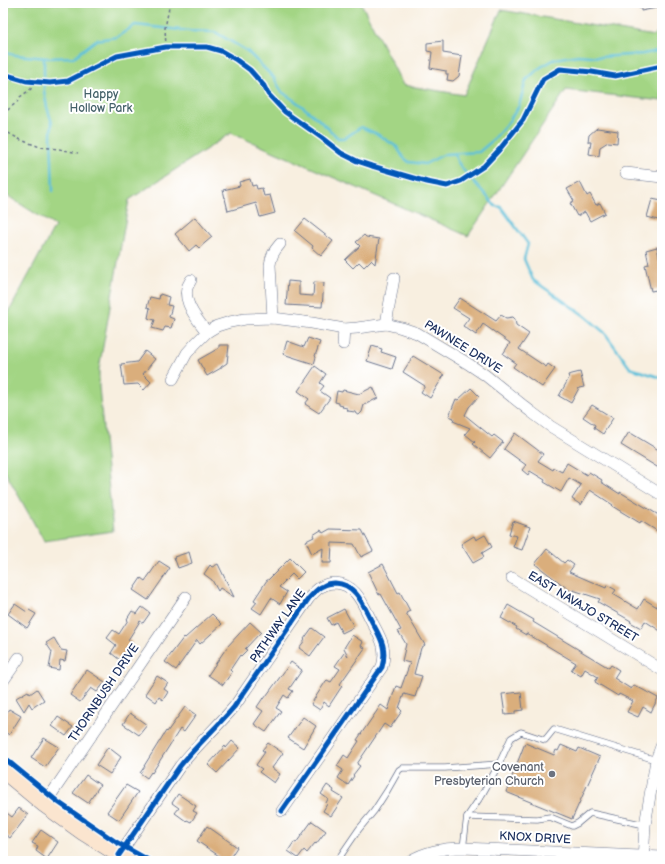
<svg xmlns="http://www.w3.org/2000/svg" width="665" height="864" viewBox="0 0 665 864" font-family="'Balsamiq Sans',sans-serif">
	<rect width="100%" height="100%" fill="#fff"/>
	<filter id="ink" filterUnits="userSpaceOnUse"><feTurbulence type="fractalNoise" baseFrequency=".025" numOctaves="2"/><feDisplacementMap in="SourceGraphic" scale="8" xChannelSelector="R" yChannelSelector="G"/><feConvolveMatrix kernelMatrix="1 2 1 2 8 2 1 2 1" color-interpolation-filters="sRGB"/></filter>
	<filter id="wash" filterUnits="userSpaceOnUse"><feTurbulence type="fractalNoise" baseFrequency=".012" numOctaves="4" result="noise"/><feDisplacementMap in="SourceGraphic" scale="16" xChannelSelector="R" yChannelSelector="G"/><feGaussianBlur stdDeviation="0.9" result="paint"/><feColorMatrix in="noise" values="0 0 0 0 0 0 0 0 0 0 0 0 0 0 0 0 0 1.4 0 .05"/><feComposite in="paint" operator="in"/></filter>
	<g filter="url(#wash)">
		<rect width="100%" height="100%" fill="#f8efe0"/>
		<path fill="#a3d584" stroke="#5f8271" d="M 3,3 L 361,3 L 403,85 L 464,95 L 501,10 L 654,36 L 662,26 L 662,101 L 566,90 L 468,236 L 231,133 L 129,200 L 99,369 L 99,387 L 113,531 L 44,541 L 3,468 L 3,323 L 55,226 L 3,193 Z"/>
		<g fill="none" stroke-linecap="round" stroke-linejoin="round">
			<g stroke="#5cc0da" stroke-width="2.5">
				<path d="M 3,52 L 15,55 L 47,58 L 74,57 L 96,40 L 117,37 L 135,25 L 190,31 L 215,32 L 247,51 L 274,78 L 282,92 L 298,103 L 318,119 L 338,138 L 345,138 L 361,127 L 377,134 L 397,147 L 403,157 L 409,162 L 425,164 L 445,154 L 479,152 L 492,141 L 507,124 L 519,106 L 526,80 L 541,67 L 555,59 L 578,55 L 601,57 L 643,54 L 662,50"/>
				<path d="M 44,58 L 44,91 L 47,107 L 52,123 L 51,135 L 53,191"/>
				<path d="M 455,154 L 457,161 L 464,171 L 485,194 L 495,206 L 501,207 L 528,244 L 524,259 L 533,280 L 585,316 L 605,333 L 630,368 L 662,378"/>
			</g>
		</g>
		<g id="blocks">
			<g fill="#daae7c">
				<path d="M 630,3 L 662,3 L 662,7 L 641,11 L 641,9 Z"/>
				<path d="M 443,41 L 443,53 L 462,56 L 459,76 L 453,81 L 447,80 L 448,74 L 446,74 L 446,71 L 430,68 L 432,52 L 427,51 L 427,43 Z"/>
				<path d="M 597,128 L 618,131 L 617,143 L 608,142 L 600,147 L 599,156 L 589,154 L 591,142 L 588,142 L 589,135 Z"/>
				<path d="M 250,179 L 252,186 L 256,185 L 257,189 L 262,188 L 264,196 L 270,195 L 275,213 L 260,217 L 256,203 L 228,211 L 223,190 L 240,186 L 239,182 Z"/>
				<path d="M 580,182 L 587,196 L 590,194 L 596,205 L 600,203 L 605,213 L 590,221 L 585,212 L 577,216 L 570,203 L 574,201 L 567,189 Z"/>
				<path d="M 652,199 L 662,201 L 662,221 L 647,217 Z"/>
				<path d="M 195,217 L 212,237 L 199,248 L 196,245 L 189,251 L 175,234 Z"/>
				<path d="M 305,219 L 333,241 L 321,256 L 312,248 L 313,246 L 295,231 Z"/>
				<path d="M 364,235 L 366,237 L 379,239 L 375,264 L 371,260 L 364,267 L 359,262 L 353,268 L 345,260 L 360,246 L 356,242 Z"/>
				<path d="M 657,247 L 662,270 L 662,289 L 651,291 L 645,265 L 649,264 L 646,250 Z"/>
				<path d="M 288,281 L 299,282 L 299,295 L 313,296 L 314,282 L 324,283 L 322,307 L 286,305 Z"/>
				<path d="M 160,294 L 169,297 L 167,305 L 172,306 L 169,317 L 174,319 L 171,328 L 165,327 L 163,331 L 152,328 L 155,320 L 148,318 L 150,308 L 147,307 L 150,297 L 159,299 Z"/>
				<path d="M 460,298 L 496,321 L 501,315 L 506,318 L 513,317 L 515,319 L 516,325 L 529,334 L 519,349 L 546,367 L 548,364 L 555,369 L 542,387 L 513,367 L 516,363 L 503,354 L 510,343 L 483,324 L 476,335 L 463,326 L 469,318 L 453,308 Z"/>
				<path d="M 308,338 L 320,342 L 315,356 L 316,357 L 314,364 L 283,354 L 287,341 L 304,347 Z"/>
				<path d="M 219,345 L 229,345 L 227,363 L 221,367 L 221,368 L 207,376 L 198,360 L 219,348 Z"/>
				<path d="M 372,346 L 382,349 L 381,352 L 396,357 L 392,369 L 367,361 Z"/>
				<path d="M 145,351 L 155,359 L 143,374 L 151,382 L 144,390 L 138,384 L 124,385 L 121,364 L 137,362 Z"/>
				<path d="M 413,356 L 444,375 L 430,398 L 421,392 L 425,386 L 403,372 Z"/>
				<path d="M 315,366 L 326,374 L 320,383 L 324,386 L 320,391 L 330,398 L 319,413 L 305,404 L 309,399 L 298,391 Z"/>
				<path d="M 580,372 L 584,387 L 579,388 L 571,403 L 559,396 L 569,378 L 568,375 Z"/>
				<path d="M 373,387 L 378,398 L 364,405 L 362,412 L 359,415 L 356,414 L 355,412 L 348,411 L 347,408 L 342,407 L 343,406 L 339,405 L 339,403 L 335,402 L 337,391 L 342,392 L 343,390 L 359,394 Z"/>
				<path d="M 471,388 L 479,396 L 469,407 L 465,415 L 492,437 L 494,435 L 503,442 L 490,458 L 473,444 L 475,442 L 465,434 L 470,428 L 453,421 L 454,418 L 449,416 L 456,399 L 458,400 Z"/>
				<path d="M 592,405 L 613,418 L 603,434 L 594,428 L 595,425 L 583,417 Z"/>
				<path d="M 629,432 L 662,452 L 662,470 L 621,445 Z"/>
				<path d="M 515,433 L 543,454 L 538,461 L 553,470 L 554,468 L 562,472 L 567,463 L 587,475 L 589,472 L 602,480 L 601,482 L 620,494 L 620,492 L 662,517 L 662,534 L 641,521 L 640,523 L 612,506 L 613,505 L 590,490 L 581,505 L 572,499 L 581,485 L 569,478 L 561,492 L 544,482 L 545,480 L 530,471 L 528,475 L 522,470 L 526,465 L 504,449 Z"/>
				<path d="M 513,521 L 530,527 L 522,550 L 513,547 L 517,536 L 509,534 Z"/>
				<path d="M 330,529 L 362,530 L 373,551 L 361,557 L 354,544 L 332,543 L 331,563 L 322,563 L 323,548 L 312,554 L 306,541 L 314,537 L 313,535 L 321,530 L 323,533 Z"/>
				<path d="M 485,535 L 492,547 L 482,553 L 484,557 L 473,563 L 461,544 L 474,536 L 476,540 Z"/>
				<path d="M 547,549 L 564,563 L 567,560 L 574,565 L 569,572 L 606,588 L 607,585 L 616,590 L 613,594 L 638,609 L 644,599 L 662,610 L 662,632 L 645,621 L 641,628 L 630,622 L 631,621 L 598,602 L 600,599 L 573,590 L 572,592 L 535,564 Z"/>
				<path d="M 189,552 L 192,563 L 178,568 L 174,557 Z"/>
				<path d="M 290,558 L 304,572 L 297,579 L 292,574 L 279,587 L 287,592 L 280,604 L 271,598 L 261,614 L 252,608 L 257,602 L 254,600 L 267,580 L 268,580 Z"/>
				<path d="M 159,561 L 170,568 L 148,600 L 133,590 L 141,578 L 145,581 Z"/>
				<path d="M 218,564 L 234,597 L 220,588 L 218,591 L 212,580 L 204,574 L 210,565 L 212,567 Z"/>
				<path d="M 383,564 L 398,593 L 400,592 L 410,611 L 406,613 L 425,645 L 421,648 L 414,674 L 422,676 L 415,697 L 404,694 L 399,708 L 402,711 L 390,728 L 384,724 L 357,764 L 360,766 L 353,775 L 354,776 L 348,785 L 338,778 L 343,770 L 337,766 L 344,755 L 348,758 L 359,741 L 357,740 L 381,705 L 388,710 L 396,686 L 401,688 L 410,663 L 402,661 L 406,644 L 398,631 L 401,630 L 381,594 L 379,595 L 368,572 Z"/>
				<path d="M 15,604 L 27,612 L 29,610 L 36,614 L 27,628 L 8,614 Z"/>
				<path d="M 508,605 L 534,620 L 533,622 L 609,668 L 611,665 L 619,670 L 614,678 L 631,689 L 634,685 L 658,698 L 651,712 L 643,707 L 638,717 L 627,712 L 633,701 L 619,694 L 618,696 L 595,682 L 598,677 L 585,669 L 581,676 L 571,670 L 576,663 L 526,633 L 526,635 L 516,629 L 517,627 L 501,618 Z"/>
				<path d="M 142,607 L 150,613 L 143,623 L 140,621 L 128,640 L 132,642 L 120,660 L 111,653 L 116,645 L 107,638 L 113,630 L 119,634 L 128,620 L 127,619 L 132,611 L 137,614 Z"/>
				<path d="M 344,609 L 354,627 L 342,633 L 336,622 L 331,625 L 327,618 Z"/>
				<path d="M 212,614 L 222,624 L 200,644 L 197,640 L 176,670 L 165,662 L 184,637 L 185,638 Z"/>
				<path d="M 250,622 L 261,632 L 245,649 L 247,650 L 241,656 L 240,655 L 230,670 L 232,672 L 223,685 L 208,675 L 227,647 Z"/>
				<path d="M 312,628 L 324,637 L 310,656 L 299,648 L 305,640 L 304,639 Z"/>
				<path d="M 352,635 L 363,642 L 361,646 L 365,648 L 340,684 L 342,686 L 329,706 L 324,702 L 320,710 L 311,704 L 326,681 L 327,680 L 331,682 L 340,669 L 335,666 L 344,653 L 348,656 L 344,648 Z"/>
				<path d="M 54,638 L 61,650 L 67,651 L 65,661 L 60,660 L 59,670 L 49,668 L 52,652 L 46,643 Z"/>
				<path d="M 291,662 L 302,670 L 289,689 L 293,691 L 288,698 L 284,695 L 276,708 L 281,711 L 266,732 L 254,724 L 263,711 L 257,707 L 263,698 L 264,699 Z"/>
				<path d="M 87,670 L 105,682 L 97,692 L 91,688 L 80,702 L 70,695 Z"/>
				<path d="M 157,676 L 168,683 L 164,689 L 168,692 L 163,700 L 159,697 L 156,702 L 145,694 Z"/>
				<path d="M 37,689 L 44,700 L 32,708 L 29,703 L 24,711 L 16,698 L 28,691 L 30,694 Z"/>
				<path d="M 521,692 L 523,710 L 515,711 L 515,714 L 505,715 L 502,694 Z"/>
				<path d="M 185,707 L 196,715 L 184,732 L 180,729 L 152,773 L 151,772 L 147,778 L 140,773 L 145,766 L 144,766 L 166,731 L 167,732 Z"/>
				<path d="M 9,709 L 21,716 L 9,735 L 3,730 L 3,718 Z"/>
				<path d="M 130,713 L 147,725 L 139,735 L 123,724 Z"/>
				<path d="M 58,717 L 73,727 L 66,736 L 52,726 Z"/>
				<path d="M 303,717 L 316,726 L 303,748 L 288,738 Z"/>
				<path d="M 44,738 L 59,747 L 45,767 L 31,758 Z"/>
				<path d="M 232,741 L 240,748 L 217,773 L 208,765 L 225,746 L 226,748 Z"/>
				<path d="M 268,743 L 283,753 L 272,768 L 280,774 L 274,783 L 259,772 L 262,769 L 256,765 L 265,752 L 262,750 Z"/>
				<path d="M 525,743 L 554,755 L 556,750 L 558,751 L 561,745 L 577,752 L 579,748 L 600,757 L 572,819 L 506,792 Z"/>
				<path d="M 108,747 L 121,757 L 110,774 L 96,765 Z"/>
				<path d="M 86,775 L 100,785 L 88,803 L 73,793 Z"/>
				<path d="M 126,785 L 138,792 L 119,820 L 107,812 Z"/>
				<path d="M 327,785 L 334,790 L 333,792 L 343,798 L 331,816 L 323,811 L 327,804 L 326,803 L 328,799 L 321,794 Z"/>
				<path d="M 178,794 L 196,806 L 193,811 L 197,813 L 191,822 L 187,820 L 186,821 L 175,813 L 179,808 L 172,803 Z"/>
				<path d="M 19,808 L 28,815 L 10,838 L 3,833 L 3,810 L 12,817 Z"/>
				<path d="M 312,821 L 326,831 L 316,844 L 315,843 L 307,853 L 304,850 L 298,858 L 288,851 L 294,842 L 296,843 Z"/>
				<path d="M 207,826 L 237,847 L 228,861 L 215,861 L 219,856 L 197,841 Z"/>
				<path d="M 41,830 L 58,842 L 47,859 L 36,851 L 38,846 L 32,843 Z"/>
			</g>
		</g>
	</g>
	<g filter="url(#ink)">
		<use href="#blocks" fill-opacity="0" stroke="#68728c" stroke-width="1"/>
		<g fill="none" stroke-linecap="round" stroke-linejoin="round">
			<defs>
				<g id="lane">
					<path d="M 467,817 L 537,819 L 550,817 L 572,826 L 578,823 L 590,813 L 645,825"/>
					<path d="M 463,848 L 467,817 L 483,793 L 499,764 L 511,738 L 521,732 L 545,740 L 554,729 L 656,760"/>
					<path d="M 337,861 L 359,829 L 374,811 L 387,791 L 399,770 L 402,768 L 445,768 L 499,764"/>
				</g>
				<g id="street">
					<path d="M 626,173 L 662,177"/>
					<path d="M 191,280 C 190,282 188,285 187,288 C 183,303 199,322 207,332"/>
					<path d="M 273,318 L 270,265 C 271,256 274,251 280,244"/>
					<path d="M 386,324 L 394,278"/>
					<path d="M 343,344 L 344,329"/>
					<path d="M 173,379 L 187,353 L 196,343 L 207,332 L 217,326 L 230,322 L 245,319 L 273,318 L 312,323 L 344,329 L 357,328 L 386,324 L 402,328 L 417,333 L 467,363 L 485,375 L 530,411 L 550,426 L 662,495"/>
					<path d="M 512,578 L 662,670"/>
					<path d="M 3,681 L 19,658"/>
					<path d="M 44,805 L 186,597"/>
					<path d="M 119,855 L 180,766 C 197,745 217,727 234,707 L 309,598 C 313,594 317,588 323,586 C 326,584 331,583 335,583 C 355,584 362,602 370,618 C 379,636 388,646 382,667 L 282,811"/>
					<path d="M 410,861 C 426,851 444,848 463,848 L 662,857"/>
					<path d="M 643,861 L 645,825 L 654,772 L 656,760 L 662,744"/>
				</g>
				<path id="secondary" d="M 3,771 L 44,805 L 83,833 L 128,861"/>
			</defs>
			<use href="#lane" stroke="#68728c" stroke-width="7"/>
			<use href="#street" stroke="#68728c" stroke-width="12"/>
			<use href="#secondary" stroke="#68728c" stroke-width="16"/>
			<g stroke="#68728c" stroke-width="1.5" stroke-dasharray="3 3" stroke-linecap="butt">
				<path d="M 166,47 L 165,28 L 170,3"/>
				<path d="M 3,114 L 17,102 L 20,97 L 31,89 L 32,81"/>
				<path d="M 3,130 L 21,140 L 40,147 L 59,149 L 78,153"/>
			</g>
			<use href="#lane" stroke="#fff" stroke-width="5.5"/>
			<use href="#street" stroke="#fff" stroke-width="11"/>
			<use href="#secondary" stroke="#fbe5cf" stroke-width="15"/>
			<defs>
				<g id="cycleway">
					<path d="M 3,74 L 27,81 L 50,83 L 68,81 L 117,56 L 166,47 L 207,47 L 221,51 L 235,59 L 250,70 L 264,86 L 268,94 L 285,112 L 322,138 L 341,153 L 357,161 L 372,166 L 427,182 L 447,186 L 461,181 L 484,166 L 499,150 L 523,120 L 543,79 L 560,69 L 592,72 L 615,76 L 662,66"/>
					<path d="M 3,757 L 58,802 L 116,842 L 150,861"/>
					<path d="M 119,855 L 180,766 C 197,745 217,727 234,707 L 309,598 C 313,594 317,588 323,586 C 326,584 331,583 335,583 C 355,584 362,602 370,618 C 379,636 388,646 382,667 L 282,811"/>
				</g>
			</defs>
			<use href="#cycleway" stroke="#fff" stroke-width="8"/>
			<use href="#cycleway" stroke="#0057b8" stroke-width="5"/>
		</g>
	</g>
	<circle fill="#6b7280" stroke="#fff" stroke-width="1.5" cx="552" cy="774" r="4"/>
	<g text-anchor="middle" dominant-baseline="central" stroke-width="4" stroke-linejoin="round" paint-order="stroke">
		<g font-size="12" fill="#446169" stroke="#fff">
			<text x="101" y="94">Happy<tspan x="101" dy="14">Hollow Park</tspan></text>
		</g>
		<g font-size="12" fill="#1b2f5e" stroke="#fff">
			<text transform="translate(463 347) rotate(32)">PAWNEE DRIVE</text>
			<text transform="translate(583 607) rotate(31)">EAST NAVAJO STREET</text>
			<text transform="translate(278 626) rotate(-55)">PATHWAY LANE</text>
			<text transform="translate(104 693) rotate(-56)">THORNBUSH DRIVE</text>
			<text transform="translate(535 838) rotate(3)">KNOX DRIVE</text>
		</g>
		<g font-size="12" fill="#5b616d" stroke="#fff" text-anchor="end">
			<text x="544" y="767">Covenant<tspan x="544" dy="14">Presbyterian Church</tspan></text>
		</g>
	</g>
	<rect width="665" height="864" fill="none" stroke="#fff" stroke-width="16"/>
</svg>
